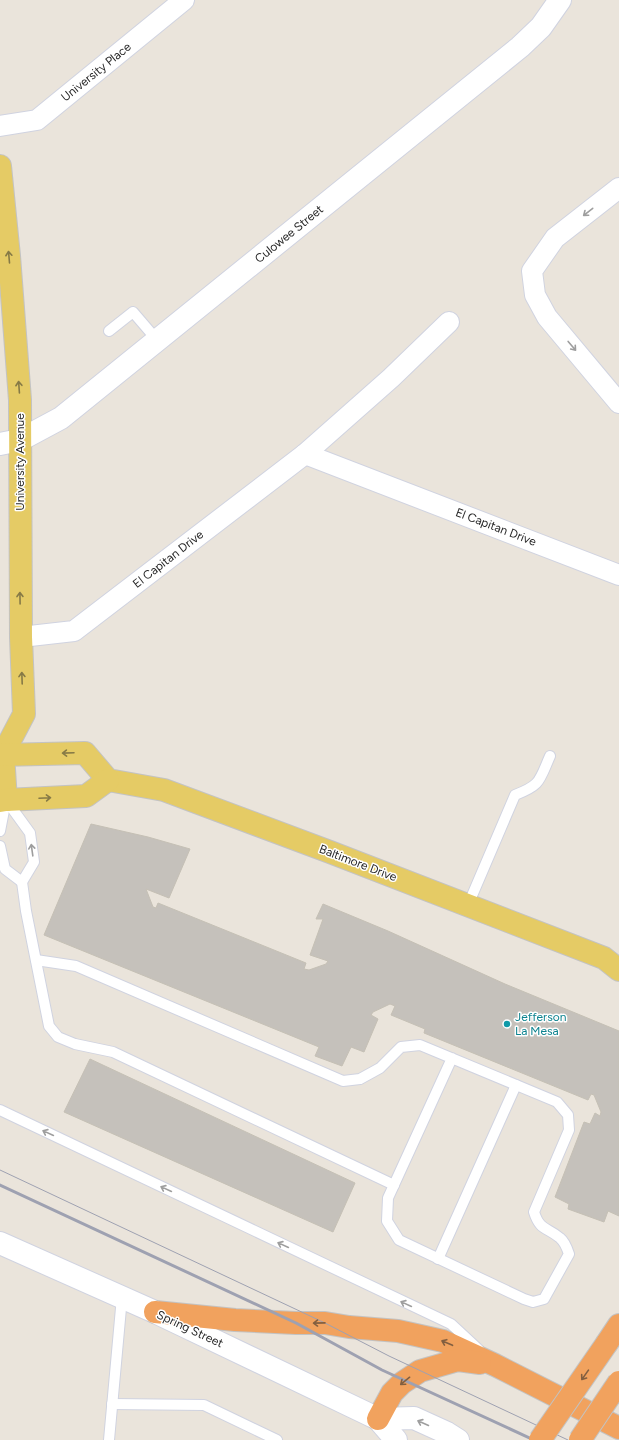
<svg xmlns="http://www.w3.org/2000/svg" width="619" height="1440" viewBox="0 0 619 1440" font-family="Figtree,sans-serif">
	<rect width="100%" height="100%" fill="#eae4db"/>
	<g fill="#c5c1bb" stroke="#c5c0b5">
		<path d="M 91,824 L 148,837 L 190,849 L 169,898 L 146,889 L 153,907 L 156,908 L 158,903 L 306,963 L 304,969 L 309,970 L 326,964 L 328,961 L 310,955 L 323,919 L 316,919 L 323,904 L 388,931 L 505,984 L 619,1031 L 619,1216 L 608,1211 L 604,1222 L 568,1209 L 569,1204 L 555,1197 L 584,1122 L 590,1124 L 595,1113 L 600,1116 L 601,1112 L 594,1095 L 591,1094 L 588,1100 L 424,1033 L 425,1029 L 391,1015 L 395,1006 L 390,1004 L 373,1012 L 371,1015 L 378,1019 L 364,1052 L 351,1047 L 342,1066 L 315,1056 L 319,1047 L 44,935 Z"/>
		<path d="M 90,1059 L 355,1183 L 333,1232 L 64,1112 Z"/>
	</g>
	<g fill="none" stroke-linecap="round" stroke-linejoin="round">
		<defs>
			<g id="service">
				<path d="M 109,331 L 133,312 L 157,340"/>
				<path d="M 0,831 L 6,800"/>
				<path d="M 0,846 L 5,869 L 22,882 L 34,862 L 30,833 L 6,800"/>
				<path d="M 22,882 L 26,911 L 49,1026 L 58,1037 L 75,1044 L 113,1052 L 394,1185"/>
				<path d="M 468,905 L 515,795 C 541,785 539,781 550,756"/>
				<path d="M 36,960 L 76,966 L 343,1081 L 360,1079 L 380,1068 L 401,1047 L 420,1045 L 557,1102 L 568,1115 L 569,1130 L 534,1212 C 540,1231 547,1227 560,1238 C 565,1242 567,1248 569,1254 L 544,1299 L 533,1302 L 524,1299 L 399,1240 L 387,1221 L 388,1198 L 452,1058"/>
				<path d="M 0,1110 L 451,1324 L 479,1350"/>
				<path d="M 438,1259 L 516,1085"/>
				<path d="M 112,1404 L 204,1405 L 277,1440"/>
				<path d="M 109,1440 L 122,1297"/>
			</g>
			<g id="minor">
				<path d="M 0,126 L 37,120 L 184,0"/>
				<path d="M 619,188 L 555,238 L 532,271 L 535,295 L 547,317 L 619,403"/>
				<path d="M 305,454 L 619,575"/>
				<path d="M 21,637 L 74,631 L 305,454 L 391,378 L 449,322"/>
			</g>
			<path id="tertiary" d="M 0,444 L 20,440 L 61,418 L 520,47 L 541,27 L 560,0"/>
			<g id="secondary">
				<path d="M 0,1243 L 155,1312 L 368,1414 L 378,1419 L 396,1440"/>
				<path d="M 378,1419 L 414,1418 L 447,1433 L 458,1440"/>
			</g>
			<g id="primary">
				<path d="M 0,166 L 9,256 L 20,400 L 21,637 L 24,714 L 3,754 L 6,800"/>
				<path d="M 0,755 L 85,753 L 108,780 L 164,790 L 330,852 L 604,958 L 619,970"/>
				<path d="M 0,801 L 6,800 L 86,796 L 108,780"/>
			</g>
			<g id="motorway">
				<path d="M 155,1312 L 235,1320 L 296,1323 L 325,1323 L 349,1327 L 398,1331 L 443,1341 L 495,1365 L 619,1428"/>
				<path d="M 607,1343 L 619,1325"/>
				<path d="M 378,1419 L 392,1393 L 402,1383 L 420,1371 L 458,1360 L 480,1363"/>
			</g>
		</defs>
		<use href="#service" stroke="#d0d3e0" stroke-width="12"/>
		<use href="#minor" stroke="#d0d3e0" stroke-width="22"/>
		<use href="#tertiary" stroke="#d0d3e0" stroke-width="24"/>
		<use href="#secondary" stroke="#d0d3e0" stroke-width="24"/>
		<use href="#primary" stroke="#c3c3c3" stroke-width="24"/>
		<use href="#motorway" stroke="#c3c3c3" stroke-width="24"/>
		<use href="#service" stroke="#fff" stroke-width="10"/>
		<use href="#minor" stroke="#fff" stroke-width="20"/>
		<use href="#tertiary" stroke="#fff" stroke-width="22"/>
		<use href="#secondary" stroke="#fff" stroke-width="22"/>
		<use href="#primary" stroke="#e5cb65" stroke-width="22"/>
		<use href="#motorway" stroke="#f1a25e" stroke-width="22"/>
		<path stroke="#9ea1b1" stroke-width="1" d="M 0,1170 L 325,1323 L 389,1356 L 568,1440"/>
		<path stroke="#9ea1b1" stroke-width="3" d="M 0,1185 L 296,1323 L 382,1370 L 534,1440"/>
		<defs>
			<g id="motorway-bridge">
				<path d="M 540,1440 L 607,1343"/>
				<path d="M 580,1440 L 619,1382"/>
			</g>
		</defs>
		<use href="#motorway-bridge" stroke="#c3c3c3" stroke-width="24" stroke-linecap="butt"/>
		<use href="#motorway-bridge" stroke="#f1a25e" stroke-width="22"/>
	</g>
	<defs><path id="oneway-shaft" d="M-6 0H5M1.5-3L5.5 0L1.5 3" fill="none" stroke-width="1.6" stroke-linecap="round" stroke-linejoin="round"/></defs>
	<g stroke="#9e9e9e">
		<use href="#oneway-shaft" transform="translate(588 212) rotate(142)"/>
		<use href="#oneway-shaft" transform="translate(572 346) rotate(50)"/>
		<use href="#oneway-shaft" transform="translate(32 850) rotate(-98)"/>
		<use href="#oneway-shaft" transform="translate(48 1133) rotate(-155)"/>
		<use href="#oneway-shaft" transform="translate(166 1189) rotate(-155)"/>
		<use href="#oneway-shaft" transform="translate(283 1245) rotate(-155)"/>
		<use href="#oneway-shaft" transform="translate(406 1304) rotate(-155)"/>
		<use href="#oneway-shaft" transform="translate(423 1423) rotate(-156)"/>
	</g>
	<g stroke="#867a46">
		<use href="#oneway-shaft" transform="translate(9 257) rotate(-95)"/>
		<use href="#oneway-shaft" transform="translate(19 387) rotate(-94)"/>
		<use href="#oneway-shaft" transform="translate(20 598) rotate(-91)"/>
		<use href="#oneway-shaft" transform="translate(22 678) rotate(-92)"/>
		<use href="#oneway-shaft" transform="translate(68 753) rotate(178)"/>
		<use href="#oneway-shaft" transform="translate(45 798) rotate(-3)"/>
	</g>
	<g stroke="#825f40">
		<use href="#oneway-shaft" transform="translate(319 1323) rotate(179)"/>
		<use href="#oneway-shaft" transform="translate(447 1343) rotate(-157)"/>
		<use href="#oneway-shaft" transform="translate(585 1375) rotate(125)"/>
		<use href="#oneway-shaft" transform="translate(405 1381) rotate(141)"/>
	</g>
	<circle fill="#0f9aa8" stroke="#fff" stroke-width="1.5" cx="507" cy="1024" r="4"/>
	<g text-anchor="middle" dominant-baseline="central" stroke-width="3" stroke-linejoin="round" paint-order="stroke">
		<g font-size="12" fill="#282828" stroke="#fff">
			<text transform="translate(96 72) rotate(-39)">University Place</text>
			<text transform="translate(289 234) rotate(-39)">Culowee Street</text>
			<text transform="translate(20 462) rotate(-90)">University Avenue</text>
			<text transform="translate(496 527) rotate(21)">El Capitan Drive</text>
			<text transform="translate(168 559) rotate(-38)">El Capitan Drive</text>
			<text transform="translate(358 863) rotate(21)">Baltimore Drive</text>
			<text transform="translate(190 1329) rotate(25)">Spring Street</text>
		</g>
		<g font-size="12" fill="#0d838f" stroke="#fff" text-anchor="start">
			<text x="515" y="1017">Jefferson<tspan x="515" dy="14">La Mesa</tspan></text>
		</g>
	</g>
</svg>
